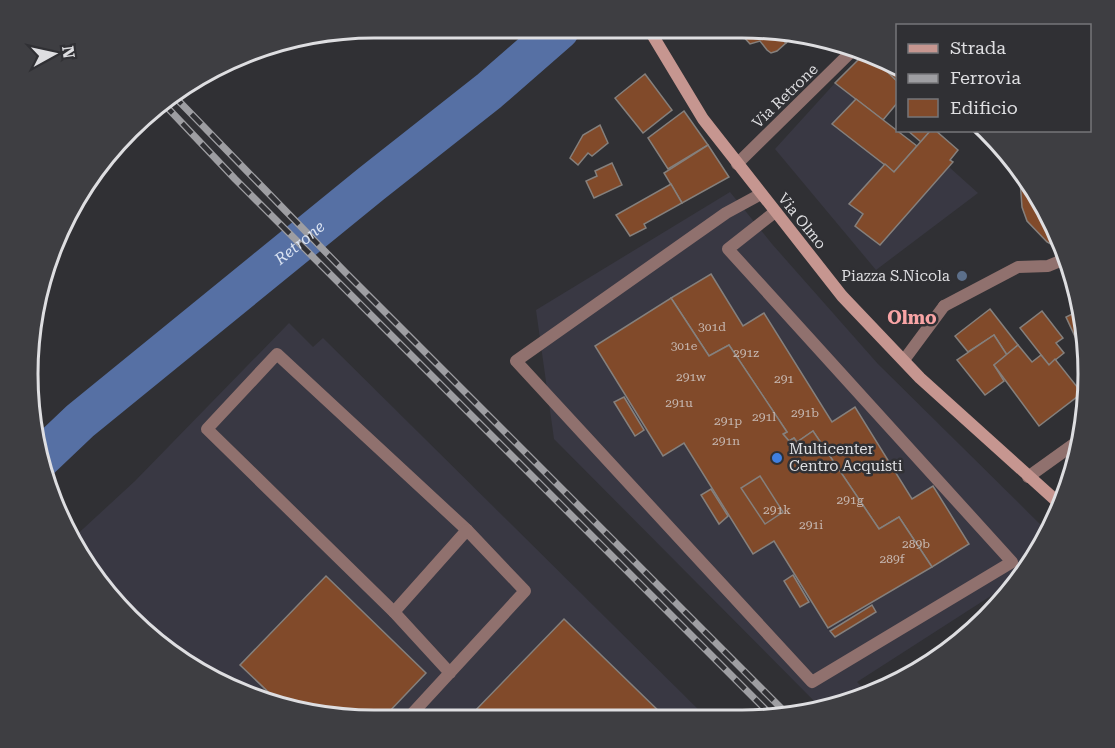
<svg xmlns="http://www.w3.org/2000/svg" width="1115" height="748" viewBox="0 0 1115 748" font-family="'Roboto Serif',serif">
	<rect width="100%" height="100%" fill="#303034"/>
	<g fill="#393843">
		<path d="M 835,83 L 856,99 L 832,124 L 917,146 L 931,131 L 935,131 L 958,150 L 951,160 L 953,162 L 949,167 L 978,193 L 876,270 L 775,149 Z"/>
		<path d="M 730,192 L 772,244 L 878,364 L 1046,530 L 1011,583 L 857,682 L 870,695 L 819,706 L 554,439 L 536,310 Z"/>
		<path d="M 289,323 L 313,347 L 323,338 L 710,721 L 307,714 L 220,685 L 129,620 L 73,547 L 71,540 L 135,481 Z"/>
	</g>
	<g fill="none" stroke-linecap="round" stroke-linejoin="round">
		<path stroke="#5670a4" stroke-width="40" id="s1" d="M 40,459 L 80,421 L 371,184 L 489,91 L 559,30"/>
	</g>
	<g fill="#814a2a" stroke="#85807d" stroke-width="1.5">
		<path d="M 740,33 L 776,33 L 786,43 L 777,51 L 771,53 L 767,50 L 760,41 L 750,44 Z"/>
		<path d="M 776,33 L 796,33 L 786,43 Z"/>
		<path d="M 865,53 L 871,55 L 898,82 L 898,102 L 883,120 L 835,83 Z"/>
		<path d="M 883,59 L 898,65 L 898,82 L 879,64 Z"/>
		<path d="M 645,74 L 672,110 L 643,133 L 615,98 Z"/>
		<path d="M 856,99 L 917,146 L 894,172 L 832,124 Z"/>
		<path d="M 684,111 L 708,145 L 668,169 L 648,138 Z"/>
		<path d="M 600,125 L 608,143 L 592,156 L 588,153 L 578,165 L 570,158 L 583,135 Z"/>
		<path d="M 907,130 L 931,130 L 921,142 Z"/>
		<path d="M 931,130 L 935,130 L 958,150 L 950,160 L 953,162 L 880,245 L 855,226 L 863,214 L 849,204 L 885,164 L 894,172 Z"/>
		<path d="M 708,145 L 729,177 L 682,203 L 664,173 Z"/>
		<path d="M 612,163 L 622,185 L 594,198 L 586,181 L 597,176 L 595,171 Z"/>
		<path d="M 1020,180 L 1061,241 L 1063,251 L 1047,242 L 1027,221 L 1022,207 Z"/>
		<path d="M 671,184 L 682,203 L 644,224 L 646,228 L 630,236 L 616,215 Z"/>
		<path d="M 711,274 L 743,326 L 764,313 L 832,422 L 855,407 L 912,499 L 933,486 L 969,544 L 932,567 L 899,517 L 879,529 L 813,431 L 797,442 L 794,438 L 789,441 L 783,434 L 787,432 L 729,345 L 709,356 L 671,298 Z"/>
		<path d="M 671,298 L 709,356 L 729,345 L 787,432 L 783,434 L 789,441 L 794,438 L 797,442 L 813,431 L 879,529 L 899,517 L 932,567 L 828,628 L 774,541 L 753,554 L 684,443 L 663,456 L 595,346 Z"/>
		<path d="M 990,309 L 1018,345 L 1007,355 L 994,335 L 968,352 L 955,336 Z"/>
		<path d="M 1042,311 L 1063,338 L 1056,343 L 1064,353 L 1049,365 L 1020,328 Z"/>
		<path d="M 1076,312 L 1084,353 L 1083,354 L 1066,317 Z"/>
		<path d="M 994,335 L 1007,355 L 994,365 L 1004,381 L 985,395 L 957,360 Z"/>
		<path d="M 1018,345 L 1032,362 L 1041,355 L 1049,365 L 1055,359 L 1082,393 L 1039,426 L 994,365 Z"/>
		<path d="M 624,397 L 644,430 L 635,436 L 614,402 Z"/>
		<path d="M 760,476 L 783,512 L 765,524 L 741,488 Z"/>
		<path d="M 711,489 L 728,516 L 719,524 L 701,495 Z"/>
		<path d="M 793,575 L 809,602 L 800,607 L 784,581 Z"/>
		<path d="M 326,576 L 426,673 L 385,716 L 307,714 L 283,706 L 240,665 Z"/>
		<path d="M 872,605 L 876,612 L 835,637 L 830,631 Z"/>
		<path d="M 564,619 L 668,720 L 469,717 Z"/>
	</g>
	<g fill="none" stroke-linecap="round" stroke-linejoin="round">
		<g stroke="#90716e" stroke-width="12">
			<path d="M 761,194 L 726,213 L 516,361 L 812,682 L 1012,562 L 728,249 L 775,212"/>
			<path d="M 944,306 L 1018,267 L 1048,266 L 1065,259"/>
			<path d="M 394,612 L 207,429 L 277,354 L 467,530"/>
			<path d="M 410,716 L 525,591 L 467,530 L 394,612 L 450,673"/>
		</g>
		<g stroke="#90716e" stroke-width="12">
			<path d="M 737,164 L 854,49"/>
			<path d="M 904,360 L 944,306"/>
		</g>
		<path stroke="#90716e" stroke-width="12" d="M 1028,477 L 1074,444"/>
		<path stroke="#c69690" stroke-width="12" d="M 650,31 L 703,119 L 842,296 L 920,378 L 1062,506"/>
		<defs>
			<g id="rail">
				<path d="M 172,94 L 345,272 L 785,712"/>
				<path d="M 163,103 L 235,179 L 771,715"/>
			</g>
		</defs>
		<use href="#rail" stroke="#9e9ea2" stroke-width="7"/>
		<use href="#rail" stroke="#303034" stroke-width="4.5" stroke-dasharray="14" stroke-linecap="butt"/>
	</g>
	<circle fill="#5c6f8a" stroke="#303034" stroke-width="2" cx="962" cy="276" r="6"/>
	<circle fill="#3f7fe0" stroke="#303034" stroke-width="2" cx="777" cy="458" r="6"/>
	<g text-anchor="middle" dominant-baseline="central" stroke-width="5" stroke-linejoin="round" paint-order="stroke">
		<g font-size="12" fill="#c7b9b3">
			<text x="712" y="327">301d</text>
			<text x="684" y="346">301e</text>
			<text x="746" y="353">291z</text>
			<text x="691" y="377">291w</text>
			<text x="784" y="379">291</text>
			<text x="679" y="403">291u</text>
			<text x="805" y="413">291b</text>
			<text x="764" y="417">291l</text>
			<text x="728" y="421">291p</text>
			<text x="726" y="441">291n</text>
			<text x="850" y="500">291g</text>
			<text x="777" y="510">291k</text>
			<text x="811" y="525">291i</text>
			<text x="916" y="544">289b</text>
			<text x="892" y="559">289f</text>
		</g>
		<g font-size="15" fill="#dedee1" stroke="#303034">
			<text transform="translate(785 96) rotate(-44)">Via Retrone</text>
			<text transform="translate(802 221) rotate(51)">Via Olmo</text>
		</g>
		<g font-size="15" fill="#dedee1" stroke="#303034" text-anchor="end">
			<text x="950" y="276">Piazza S.Nicola</text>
			<text x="789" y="449" text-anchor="start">Multicenter<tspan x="789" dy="17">Centro Acquisti</tspan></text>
		</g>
		<g font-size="16" font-style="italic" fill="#dae3f2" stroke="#303034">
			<text stroke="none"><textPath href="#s1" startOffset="338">Retrone</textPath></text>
		</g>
		<g font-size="18" font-weight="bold" fill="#f8a4a5" stroke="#303034">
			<text x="912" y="317">Olmo</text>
		</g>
	</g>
	<path d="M0 0H1115V748H0ZM374 38H742A336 336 0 0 1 1078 374V374A336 336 0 0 1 742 710H374A336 336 0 0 1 38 374V374A336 336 0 0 1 374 38Z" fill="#3e3e42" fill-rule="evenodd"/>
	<path fill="none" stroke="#dedee1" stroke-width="3" d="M374 38H742A336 336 0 0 1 1078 374V374A336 336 0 0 1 742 710H374A336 336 0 0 1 38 374V374A336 336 0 0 1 374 38Z"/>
	<rect x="896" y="24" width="195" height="108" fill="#303034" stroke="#767679" stroke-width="1.5"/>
	<rect x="908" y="44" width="30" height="9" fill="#c69690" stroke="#767679" stroke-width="1.5"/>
	<text x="950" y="54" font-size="18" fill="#dedee1">Strada</text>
	<rect x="908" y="74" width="30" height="9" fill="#9e9ea2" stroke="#767679" stroke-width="1.5"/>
	<text x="950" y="84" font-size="18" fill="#dedee1">Ferrovia</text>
	<rect x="908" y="99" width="30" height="18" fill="#814a2a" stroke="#767679" stroke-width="1.5"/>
	<text x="950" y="114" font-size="18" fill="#dedee1">Edificio</text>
	<g transform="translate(54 54) rotate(82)" stroke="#303034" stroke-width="4.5" paint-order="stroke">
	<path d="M0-4.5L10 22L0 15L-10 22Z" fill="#dedee1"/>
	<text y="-9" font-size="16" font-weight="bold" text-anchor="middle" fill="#dedee1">N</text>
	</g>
</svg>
